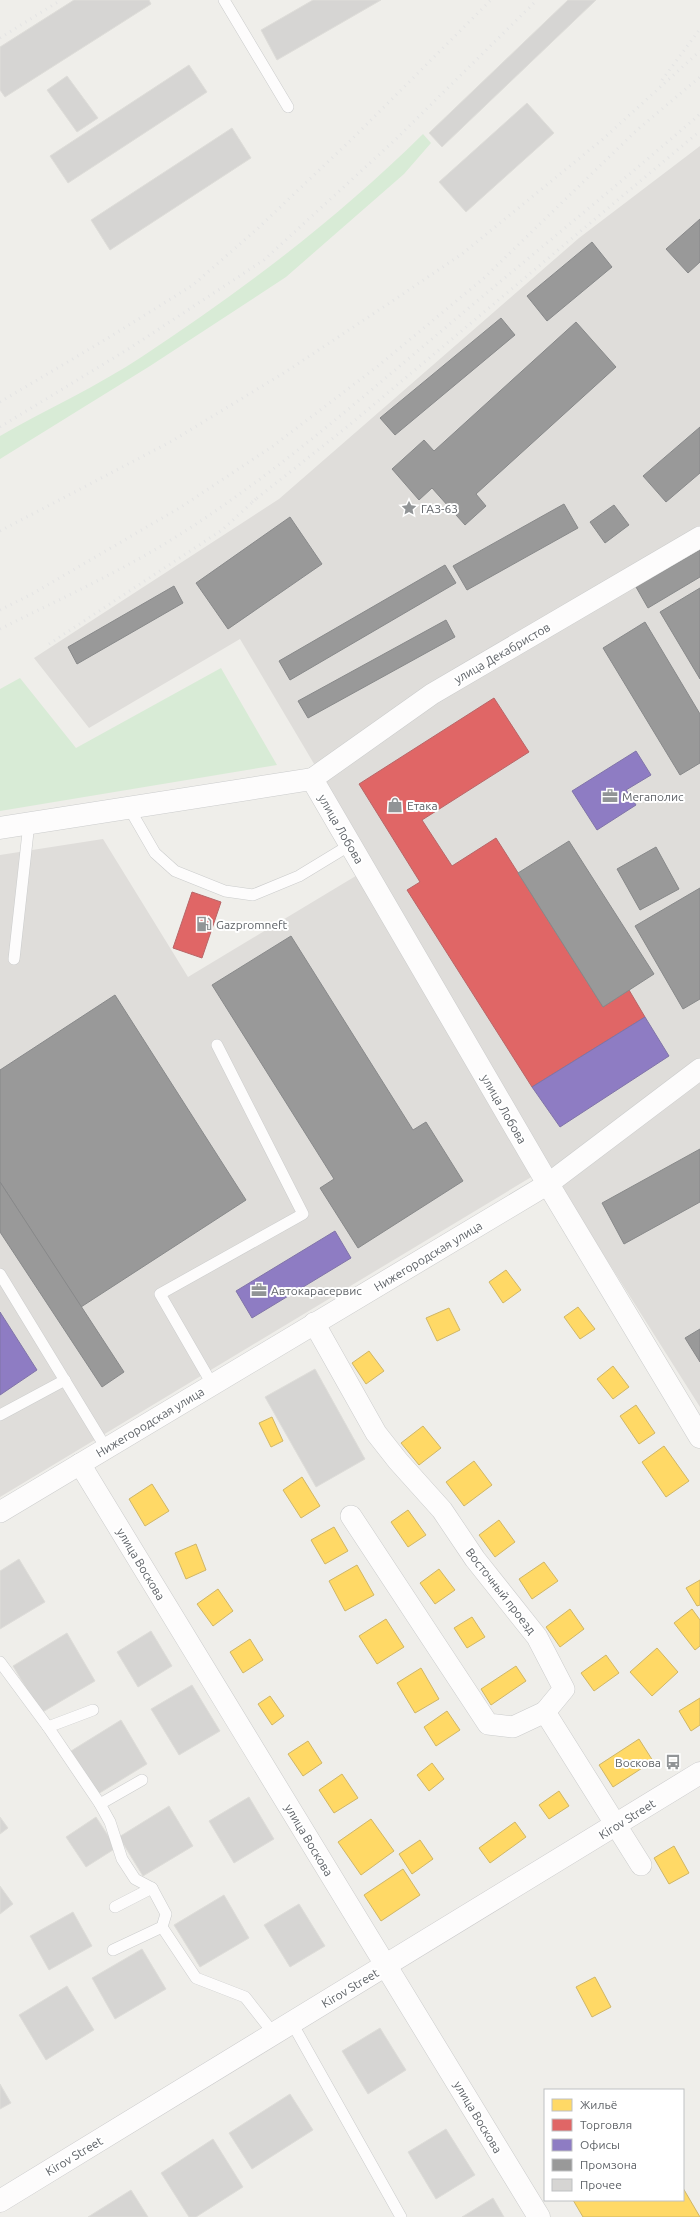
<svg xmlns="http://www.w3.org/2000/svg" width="700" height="2217" viewBox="0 0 700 2217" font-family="Ubuntu,sans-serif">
	<rect width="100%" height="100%" fill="#efeeea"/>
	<path fill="#dfddda" d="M 700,146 L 700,1407 L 548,1167 L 0,1497 L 0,855 L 103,839 L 188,977 L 374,865 L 240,639 L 89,728 L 34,658 L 279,499 L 579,238 Z"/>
	<g fill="#d8ebd6">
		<path d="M 423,134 L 431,143 L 404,174 L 286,277 L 150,366 L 0,459 L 0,436 C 47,409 98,386 143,356 C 242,291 338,218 423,134 Z"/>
		<path d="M 221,668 L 277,765 L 0,811 L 0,689 L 20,678 L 76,748 Z"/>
	</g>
	<g fill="#ffd966" stroke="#cfb667">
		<path d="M 506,1270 L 521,1290 L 503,1303 L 489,1282 Z"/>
		<path d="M 578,1307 L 595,1329 L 580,1339 L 564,1317 Z"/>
		<path d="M 449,1308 L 460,1330 L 437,1341 L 426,1318 Z"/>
		<path d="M 369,1351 L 384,1371 L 366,1384 L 352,1363 Z"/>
		<path d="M 613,1366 L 629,1387 L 613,1399 L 597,1379 Z"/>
		<path d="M 636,1405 L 655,1433 L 639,1444 L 620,1416 Z"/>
		<path d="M 272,1417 L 283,1441 L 271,1447 L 259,1423 Z"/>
		<path d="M 423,1426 L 441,1448 L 419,1465 L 401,1443 Z"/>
		<path d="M 664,1446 L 689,1481 L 666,1497 L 642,1462 Z"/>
		<path d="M 474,1461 L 492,1485 L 464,1506 L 446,1482 Z"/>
		<path d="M 302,1477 L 320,1506 L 301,1518 L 283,1490 Z"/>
		<path d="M 152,1484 L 169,1511 L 145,1526 L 129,1499 Z"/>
		<path d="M 408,1510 L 426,1535 L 408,1547 L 391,1522 Z"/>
		<path d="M 499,1520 L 515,1542 L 495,1557 L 479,1535 Z"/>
		<path d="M 334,1527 L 348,1551 L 325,1564 L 311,1540 Z"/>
		<path d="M 196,1544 L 206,1570 L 186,1579 L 175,1553 Z"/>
		<path d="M 544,1562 L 558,1581 L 532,1599 L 519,1579 Z"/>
		<path d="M 357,1565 L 374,1595 L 345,1611 L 329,1581 Z"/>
		<path d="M 439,1569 L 455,1590 L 435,1604 L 420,1583 Z"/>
		<path d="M 700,1580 L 700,1605 L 697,1606 L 686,1588 Z"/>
		<path d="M 218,1589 L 233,1611 L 213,1626 L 197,1604 Z"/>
		<path d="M 570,1609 L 584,1629 L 560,1647 L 546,1627 Z"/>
		<path d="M 692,1609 L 700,1620 L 700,1646 L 695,1650 L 674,1623 Z"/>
		<path d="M 472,1617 L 485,1637 L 467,1648 L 454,1628 Z"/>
		<path d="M 386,1619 L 404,1647 L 377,1664 L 359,1636 Z"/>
		<path d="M 250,1639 L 263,1660 L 243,1673 L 230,1652 Z"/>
		<path d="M 657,1648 L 678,1672 L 652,1696 L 630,1672 Z"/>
		<path d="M 606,1655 L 619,1673 L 594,1691 L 581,1673 Z"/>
		<path d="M 516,1666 L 526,1681 L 491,1705 L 481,1689 Z"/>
		<path d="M 421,1668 L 439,1699 L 415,1713 L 397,1683 Z"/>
		<path d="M 270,1696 L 284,1716 L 272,1725 L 258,1704 Z"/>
		<path d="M 700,1698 L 700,1725 L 691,1731 L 679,1711 Z"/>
		<path d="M 447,1711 L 460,1730 L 436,1746 L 424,1727 Z"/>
		<path d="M 639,1739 L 653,1761 L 613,1787 L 599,1765 Z"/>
		<path d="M 308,1741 L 322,1763 L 303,1776 L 288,1754 Z"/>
		<path d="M 432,1763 L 444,1779 L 429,1791 L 417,1775 Z"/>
		<path d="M 342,1774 L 358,1798 L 334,1813 L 319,1790 Z"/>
		<path d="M 559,1791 L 569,1806 L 549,1819 L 539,1805 Z"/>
		<path d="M 371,1819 L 394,1851 L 361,1875 L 338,1842 Z"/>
		<path d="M 515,1822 L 526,1837 L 490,1863 L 479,1848 Z"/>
		<path d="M 420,1840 L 433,1859 L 412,1874 L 399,1854 Z"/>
		<path d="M 674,1846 L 689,1873 L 669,1884 L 654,1858 Z"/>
		<path d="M 403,1869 L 420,1895 L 381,1921 L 364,1895 Z"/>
		<path d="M 595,1977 L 611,2007 L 592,2017 L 576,1987 Z"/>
		<path d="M 683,2188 L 700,2217 L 583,2217 L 573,2200 L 683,2200 Z"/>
	</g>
	<g fill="#e06666" stroke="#b96567">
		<path d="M 494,698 L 529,752 L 422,820 L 452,866 L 496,838 L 603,1007 L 629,990 L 645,1017 L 532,1087 L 407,890 L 420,882 L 359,784 Z"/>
		<path d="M 192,892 L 221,902 L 202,958 L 173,948 Z"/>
	</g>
	<g fill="#8e7cc3" stroke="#8074a8">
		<path d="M 636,751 L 651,775 L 626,790 L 636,805 L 597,830 L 572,791 Z"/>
		<path d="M 645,1017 L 669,1056 L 560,1127 L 532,1087 Z"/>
		<path d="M 335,1231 L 351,1258 L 252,1318 L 236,1291 Z"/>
		<path d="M 0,1312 L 37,1370 L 0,1395 Z"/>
	</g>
	<g fill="#999" stroke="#88898a">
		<path d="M 700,219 L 700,262 L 688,273 L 666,249 Z"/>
		<path d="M 592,242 L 612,267 L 547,321 L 527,296 Z"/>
		<path d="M 501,318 L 515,335 L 395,435 L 380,418 Z"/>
		<path d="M 576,322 L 616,367 L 476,494 L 486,506 L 465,525 L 432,488 L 419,500 L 392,469 L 424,440 L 434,451 Z"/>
		<path d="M 700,427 L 700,473 L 666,502 L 643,476 Z"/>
		<path d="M 564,504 L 578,528 L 467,590 L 453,566 Z"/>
		<path d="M 614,505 L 629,525 L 605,543 L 590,522 Z"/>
		<path d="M 290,517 L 322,564 L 228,629 L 196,583 Z"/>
		<path d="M 700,550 L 700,577 L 648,608 L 636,587 Z"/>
		<path d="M 445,565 L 456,583 L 290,680 L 279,661 Z"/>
		<path d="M 174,586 L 183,603 L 77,664 L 68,647 Z"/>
		<path d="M 700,588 L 700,679 L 660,612 Z"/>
		<path d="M 446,620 L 455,637 L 308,718 L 298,701 Z"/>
		<path d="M 645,622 L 700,714 L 700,763 L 680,775 L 603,648 Z"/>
		<path d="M 569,841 L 654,974 L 603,1007 L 518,873 Z"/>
		<path d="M 656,847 L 679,889 L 640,910 L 617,869 Z"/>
		<path d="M 700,888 L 700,999 L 683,1009 L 635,926 Z"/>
		<path d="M 291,936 L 413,1130 L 426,1122 L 463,1181 L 358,1248 L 320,1188 L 334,1179 L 212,985 Z"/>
		<path d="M 115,995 L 246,1200 L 81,1307 L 0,1182 L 0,1070 Z"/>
		<path d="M 700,1149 L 700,1202 L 624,1244 L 602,1203 Z"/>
		<path d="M 0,1182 L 124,1372 L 102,1387 L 0,1232 Z"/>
		<path d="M 700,1329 L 700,1362 L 685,1338 Z"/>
	</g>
	<g fill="#d6d5d3" stroke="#deddd9">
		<path d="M 74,0 L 149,0 L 151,4 L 5,97 L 0,90 L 0,47 Z"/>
		<path d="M 313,0 L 381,0 L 277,60 L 261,30 Z"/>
		<path d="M 568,0 L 596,0 L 442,147 L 429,133 Z"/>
		<path d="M 189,65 L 207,92 L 68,183 L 50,156 Z"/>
		<path d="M 67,76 L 98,118 L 77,132 L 47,90 Z"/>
		<path d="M 527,103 L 554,133 L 466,212 L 439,182 Z"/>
		<path d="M 232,128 L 251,158 L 110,250 L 91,220 Z"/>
		<path d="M 315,1369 L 365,1459 L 316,1487 L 265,1397 Z"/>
		<path d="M 19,1559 L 45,1602 L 0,1629 L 0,1571 Z"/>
		<path d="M 151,1631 L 172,1666 L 138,1687 L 117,1652 Z"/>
		<path d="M 67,1633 L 95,1681 L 41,1713 L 13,1666 Z"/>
		<path d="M 192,1685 L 220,1731 L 179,1755 L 151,1709 Z"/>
		<path d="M 121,1720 L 147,1764 L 98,1794 L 71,1751 Z"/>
		<path d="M 249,1797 L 274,1839 L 234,1863 L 209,1821 Z"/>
		<path d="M 169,1806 L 193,1846 L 143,1876 L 119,1837 Z"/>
		<path d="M 0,1817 L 8,1828 L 0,1834 Z"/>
		<path d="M 96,1817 L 116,1848 L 86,1867 L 66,1837 Z"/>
		<path d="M 0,1886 L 13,1904 L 0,1914 Z"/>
		<path d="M 224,1895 L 249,1938 L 200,1967 L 174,1925 Z"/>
		<path d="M 299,1904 L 325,1946 L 290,1967 L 264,1925 Z"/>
		<path d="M 73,1912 L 92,1946 L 49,1970 L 30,1936 Z"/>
		<path d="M 142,1949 L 166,1989 L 115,2019 L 92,1978 Z"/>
		<path d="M 67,1986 L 94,2030 L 46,2060 L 19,2015 Z"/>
		<path d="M 380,2028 L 406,2070 L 368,2094 L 342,2051 Z"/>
		<path d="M 0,2084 L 11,2103 L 0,2109 Z"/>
		<path d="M 290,2094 L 313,2130 L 252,2169 L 229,2133 Z"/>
		<path d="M 446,2129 L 475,2175 L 436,2199 L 408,2152 Z"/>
		<path d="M 213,2139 L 243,2187 L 196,2217 L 189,2217 L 161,2173 Z"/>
		<path d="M 131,2190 L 148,2217 L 88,2217 Z"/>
		<path d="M 493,2198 L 504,2217 L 462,2217 Z"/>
	</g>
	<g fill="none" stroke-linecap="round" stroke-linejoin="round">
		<defs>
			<g id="service">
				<path d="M 224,0 L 288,107"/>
				<path d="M 129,808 L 155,853 L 175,871 L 225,891 L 253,895 L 299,876 L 350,845"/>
				<path d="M 14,959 L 29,823"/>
				<path d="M 0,1274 L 106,1448"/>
				<path d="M 212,1384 L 160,1294 L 303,1214 L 217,1045"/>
				<path d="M 0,1415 L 65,1380"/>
				<path d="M 0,1662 L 48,1727"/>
				<path d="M 93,1710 L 48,1727 L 100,1804"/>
				<path d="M 142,1780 L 100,1804 L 110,1822 L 122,1859 L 135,1879 L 152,1888"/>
				<path d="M 115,1907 L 152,1888 L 166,1914 L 162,1927 L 196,1978 L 245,1997 L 274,2034"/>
				<path d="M 113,1950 L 162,1927"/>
				<path d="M 292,2023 L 401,2217"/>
			</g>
			<g id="minor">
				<path d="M 312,779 L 432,694 L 700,537"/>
				<path d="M 314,1323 L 376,1433 L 398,1461 L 442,1510 L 475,1559 L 537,1637 L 564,1689 L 545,1712 L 641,1865"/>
				<path d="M 80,1464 L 386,1966"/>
				<path d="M 0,1512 L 548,1184 L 700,1069"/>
				<path d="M 351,1516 L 488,1724 L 513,1727 L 545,1712"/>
			</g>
			<g id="tertiary">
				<path d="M 0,828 L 312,779 L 548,1184 L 700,1437"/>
				<path d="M 386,1966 L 539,2217"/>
			</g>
			<path id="secondary" d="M 0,2201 L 700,1773"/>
		</defs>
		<use href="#service" stroke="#cbcccc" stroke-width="12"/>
		<use href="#minor" stroke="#cbcccc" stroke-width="22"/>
		<use href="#tertiary" stroke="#cbcccc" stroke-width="23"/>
		<use href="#secondary" stroke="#cacacb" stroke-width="23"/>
		<use href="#service" stroke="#fdfcfc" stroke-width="11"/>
		<use href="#minor" stroke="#fdfcfc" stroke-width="21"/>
		<use href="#tertiary" stroke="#fdfcfc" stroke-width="22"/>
		<use href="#secondary" stroke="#fdfcfc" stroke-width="22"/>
		<g stroke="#e4e4e4" stroke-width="3" stroke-dasharray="1 5" stroke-linecap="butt">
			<path d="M 0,38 L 61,0"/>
			<path d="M 662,80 L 700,29"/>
			<path d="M 0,402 L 108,338 L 193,285 L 256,230 L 351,140 L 491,0"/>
			<path d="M 0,427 L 130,348 L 264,260 L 395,140 L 537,0"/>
			<path d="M 252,502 L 347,427 L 700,131"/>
			<path d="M 0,531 L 172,441 L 287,371 L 397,298 L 462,254 L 603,139 L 700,51"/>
			<path d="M 0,610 L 32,594 L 181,507 L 273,446 L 378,366 L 484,278 L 637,130 L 700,77"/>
			<path d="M 0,629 C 60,599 122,571 179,535 C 274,475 359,400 445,328 C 530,256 616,187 700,114"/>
			<path d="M 49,644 L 222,530 L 256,499"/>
		</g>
	</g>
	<defs>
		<symbol id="sight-bare" viewBox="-9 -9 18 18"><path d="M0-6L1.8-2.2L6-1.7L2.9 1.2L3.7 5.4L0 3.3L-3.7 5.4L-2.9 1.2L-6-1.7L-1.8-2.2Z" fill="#919496" stroke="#fff" stroke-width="2.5" paint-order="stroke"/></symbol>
		<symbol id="office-bare" viewBox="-9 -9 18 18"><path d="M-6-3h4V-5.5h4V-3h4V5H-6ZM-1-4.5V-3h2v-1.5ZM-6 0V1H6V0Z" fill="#919496" stroke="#fff" stroke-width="2.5" paint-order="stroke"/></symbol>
		<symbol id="shop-bare" viewBox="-9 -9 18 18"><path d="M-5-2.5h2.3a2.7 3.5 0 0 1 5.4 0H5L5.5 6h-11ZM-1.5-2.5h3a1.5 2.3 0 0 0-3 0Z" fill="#919496" stroke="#fff" stroke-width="2.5" paint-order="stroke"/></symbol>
		<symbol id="fuel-bare" viewBox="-9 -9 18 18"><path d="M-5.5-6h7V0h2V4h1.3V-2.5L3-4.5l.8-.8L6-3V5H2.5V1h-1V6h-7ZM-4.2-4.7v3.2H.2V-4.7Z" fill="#919496" stroke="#fff" stroke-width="2.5" paint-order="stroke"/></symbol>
		<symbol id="bus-bare" viewBox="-9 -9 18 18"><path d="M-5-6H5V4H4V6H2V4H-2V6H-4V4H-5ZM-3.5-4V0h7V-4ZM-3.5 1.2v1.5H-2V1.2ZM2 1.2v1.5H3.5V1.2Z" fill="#919496" stroke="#fff" stroke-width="2.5" paint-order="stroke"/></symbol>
	</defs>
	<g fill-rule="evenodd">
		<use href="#sight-bare" x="398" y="497" width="22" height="22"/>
		<use href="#office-bare" x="599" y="785" width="22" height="22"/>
		<use href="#shop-bare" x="384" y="794" width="22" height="22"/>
		<use href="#fuel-bare" x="193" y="913" width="22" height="22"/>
		<use href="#office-bare" x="248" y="1279" width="22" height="22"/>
		<use href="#bus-bare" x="662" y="1751" width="22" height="22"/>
	</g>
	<g text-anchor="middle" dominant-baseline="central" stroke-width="4" stroke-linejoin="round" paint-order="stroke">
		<g font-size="12" fill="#5f6368" stroke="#fff" text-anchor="start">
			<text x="421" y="508">ГАЗ-63</text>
			<text x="622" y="796">Мегаполис</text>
			<text x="407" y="805">Етака</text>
			<text x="216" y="924">Gazpromneft</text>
			<text x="271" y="1290">Автокарасервис</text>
			<text x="661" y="1762" text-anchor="end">Воскова</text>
		</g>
		<g font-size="12" fill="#5f6368" stroke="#fff">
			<text transform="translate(502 653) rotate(-30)">улица Декабристов</text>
			<text transform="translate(341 829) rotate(60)">улица Лобова</text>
			<text transform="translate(504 1109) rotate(60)">улица Лобова</text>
			<text transform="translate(428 1256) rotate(-31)">Нижегородская улица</text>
			<text transform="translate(150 1422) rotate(-31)">Нижегородская улица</text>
			<text transform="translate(141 1564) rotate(59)">улица Воскова</text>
			<text transform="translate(501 1591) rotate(52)">Восточный проезд</text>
			<text transform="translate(627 1819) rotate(-32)">Kirov Street</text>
			<text transform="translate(309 1840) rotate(59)">улица Воскова</text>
			<text transform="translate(350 1988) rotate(-31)">Kirov Street</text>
			<text transform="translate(478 2117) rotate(59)">улица Воскова</text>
			<text transform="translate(74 2156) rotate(-31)">Kirov Street</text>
		</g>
	</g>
	<rect x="544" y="2089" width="140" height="112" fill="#ffffff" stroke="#bfc1c3"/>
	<rect x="552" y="2099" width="20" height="12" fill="#ffd966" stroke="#bfc1c3"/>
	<text x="580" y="2109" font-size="12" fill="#5f6368">Жильё</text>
	<rect x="552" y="2119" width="20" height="12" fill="#e06666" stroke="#bfc1c3"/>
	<text x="580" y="2129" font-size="12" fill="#5f6368">Торговля</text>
	<rect x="552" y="2139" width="20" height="12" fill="#8e7cc3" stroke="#bfc1c3"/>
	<text x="580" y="2149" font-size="12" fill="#5f6368">Офисы</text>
	<rect x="552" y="2159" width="20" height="12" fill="#999999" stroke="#bfc1c3"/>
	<text x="580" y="2169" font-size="12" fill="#5f6368">Промзона</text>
	<rect x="552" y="2179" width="20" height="12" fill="#d6d5d3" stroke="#bfc1c3"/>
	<text x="580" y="2189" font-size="12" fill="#5f6368">Прочее</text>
</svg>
